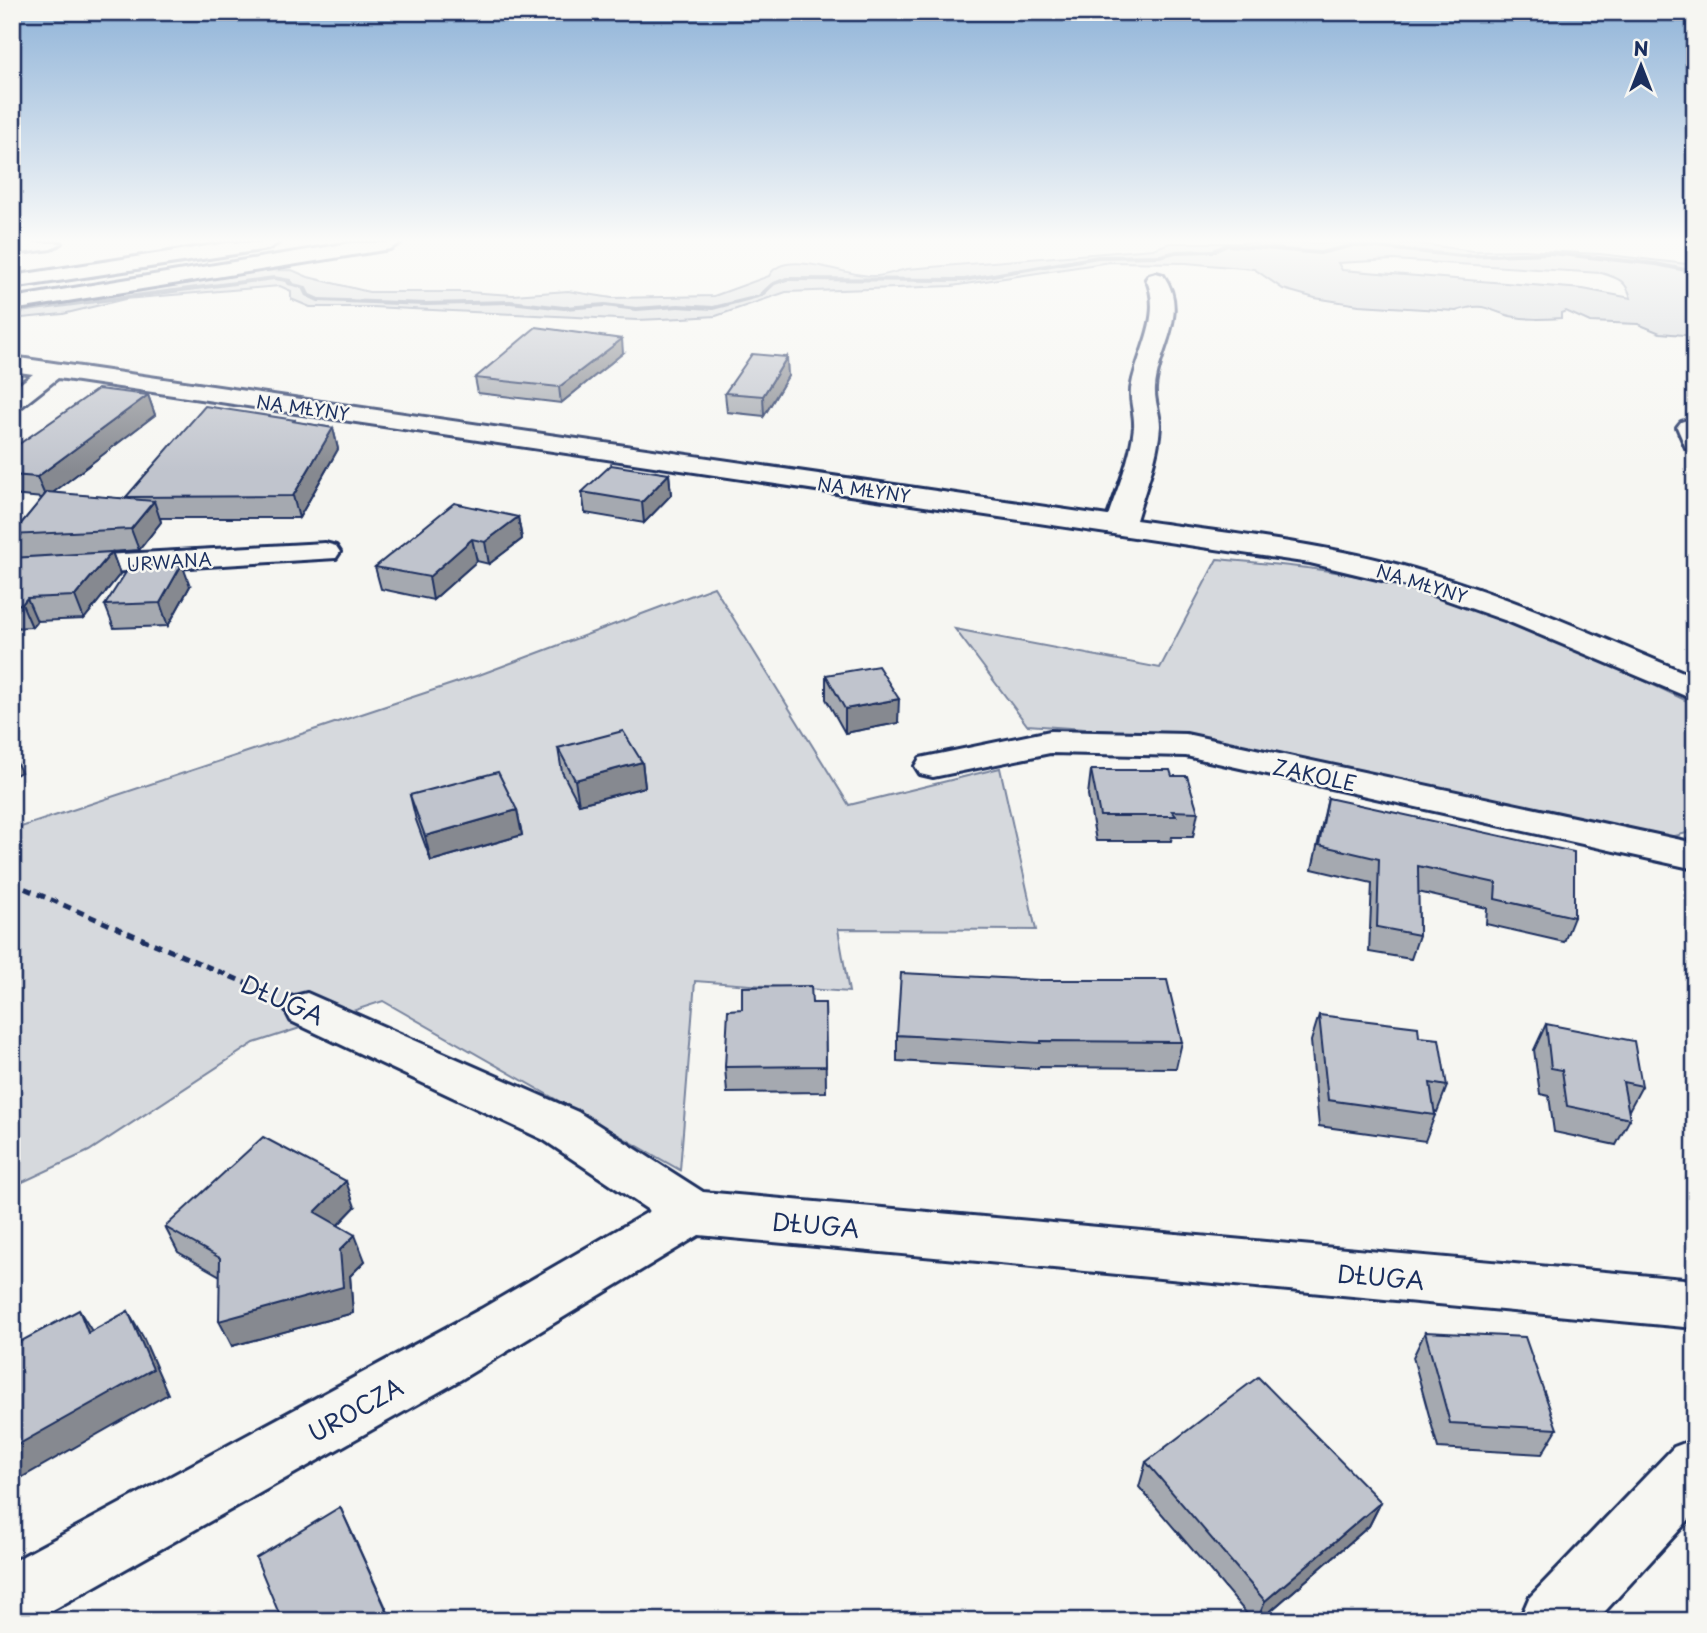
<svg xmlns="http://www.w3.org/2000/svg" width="1707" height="1633" viewBox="0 0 1707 1633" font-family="'Playpen Sans',sans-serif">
	<rect width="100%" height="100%" fill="#f6f6f2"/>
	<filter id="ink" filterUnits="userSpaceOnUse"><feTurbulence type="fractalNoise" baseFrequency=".0143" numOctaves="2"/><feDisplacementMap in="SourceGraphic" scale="14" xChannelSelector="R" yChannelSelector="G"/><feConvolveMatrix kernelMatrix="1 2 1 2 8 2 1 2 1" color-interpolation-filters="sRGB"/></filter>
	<g filter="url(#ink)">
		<g fill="#d6d9dd" stroke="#78849e" stroke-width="2" fill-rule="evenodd">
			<path d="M 1170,243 L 1414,243 L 1473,251 L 1523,250 L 1600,254 L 1695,265 L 1695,336 L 1660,333 L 1638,324 L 1590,322 L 1566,311 L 1561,313 L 1561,318 C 1544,319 1527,320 1510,316 C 1485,309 1485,302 1456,311 L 1359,305 L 1315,298 L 1283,289 L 1254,269 L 1186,263 L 1110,262 L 952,286 L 786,292 L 716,316 L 683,318 L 637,320 L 372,307 L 310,307 L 291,299 L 291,291 L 280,286 L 125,299 L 63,314 L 12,319 L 12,307 L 250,271 L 292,270 L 308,277 L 369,292 L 467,292 L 513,295 L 568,291 L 612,298 L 714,296 L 769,276 C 784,247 847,277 874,276 C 885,276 896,271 907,269 L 1153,249 ZM 1393,260 L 1601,273 C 1618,278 1626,280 1631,298 L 1583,289 L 1342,270 L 1338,263 Z"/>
			<path d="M 1217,559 C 1270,564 1325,568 1376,580 C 1487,604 1593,656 1695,705 L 1695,831 L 1655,841 L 1156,734 L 1027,725 L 955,629 L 1160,668 Z"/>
			<path d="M 714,587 L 849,805 L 1000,768 L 1036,930 L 838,929 L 849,992 L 695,981 L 680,1170 L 383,1001 L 254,1043 L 89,1151 L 12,1187 L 12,830 L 479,675 Z"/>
		</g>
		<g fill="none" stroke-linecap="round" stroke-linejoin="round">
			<path fill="#717e99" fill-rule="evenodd" d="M 1226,243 L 1320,251 L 1354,243 L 1462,254 L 1550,251 L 1656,262 L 1695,270 L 1695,274 L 1656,266 L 1550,255 L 1462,258 L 1355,247 L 1320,255 L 1228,247 L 1214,253 L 1176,254 L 1160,258 L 1098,259 L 964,282 L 787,281 L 775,285 L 762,297 L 713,310 L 678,308 L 636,311 L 605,307 L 564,310 L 510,304 L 426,306 L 318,302 L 305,296 L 301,288 L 288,285 L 286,282 L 274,280 L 12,314 L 12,310 L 274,276 L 291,279 L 293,283 L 306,286 L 310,294 L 319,298 L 426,302 L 510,300 L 564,306 L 605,303 L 636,307 L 678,304 L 713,306 L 758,295 L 771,283 L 786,277 L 964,278 L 1098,255 L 1160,254 L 1176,250 L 1213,249 Z"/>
			<defs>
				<g id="minor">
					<path d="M 12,243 L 61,243 L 51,249 L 12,254 Z"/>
					<path d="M 351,243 L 400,243 L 390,249 L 12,310 L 12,298 Z"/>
					<path d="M 1156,273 L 1163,275 C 1190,313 1158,349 1155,388 C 1154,401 1160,413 1160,426 C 1158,458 1145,489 1136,520 C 1233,534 1333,544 1428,573 C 1520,600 1607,640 1695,677 L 1695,700 L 1507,621 L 1407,586 L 1310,563 L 58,378 L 21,407 L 12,409 L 12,390 L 33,374 L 12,371 L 12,357 L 1108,516 C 1118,487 1131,458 1134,427 C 1135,412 1128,398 1132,384 C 1139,349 1163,314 1146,279 L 1149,275 Z"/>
					<path d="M 1690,419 L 1695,420 L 1695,450 L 1686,448 L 1677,427 L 1681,422 Z"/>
					<path d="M 325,543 L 336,546 L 340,552 L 336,558 L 12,578 L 12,560 Z"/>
					<path d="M 1050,731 L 1186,734 L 1695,843 L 1695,869 L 1186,756 L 1050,753 L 933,777 L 920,774 L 915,766 L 920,758 Z"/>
					<path d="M 307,993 L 578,1112 L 703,1192 L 1695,1280 L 1695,1328 L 699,1235 L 460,1380 L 35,1620 L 12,1621 L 12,1562 L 481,1309 L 650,1211 L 544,1140 L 291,1021 L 285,1009 L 291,997 Z"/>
					<path d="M 1695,1439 L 1695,1513 L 1596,1621 L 1519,1621 L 1529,1598 L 1674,1447 Z"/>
				</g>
				<path id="major" d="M 227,243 L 278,243 L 268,249 L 12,288 L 12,276 Z"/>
			</defs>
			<use href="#minor" stroke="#1b2f5e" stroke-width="6"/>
			<use href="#major" stroke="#1b2f5e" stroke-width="6"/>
			<path stroke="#1b2f5e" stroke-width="5" stroke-dasharray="8 6" stroke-linecap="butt" d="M 12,883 L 269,993"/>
			<use href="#minor" fill="#f6f6f2" fill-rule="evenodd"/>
			<use href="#major" fill="#f6f6f2" fill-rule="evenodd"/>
		</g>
		<g fill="#a5a9b0" stroke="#1b2f5e" stroke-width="2">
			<path d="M 623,353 L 561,403 L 478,393 L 475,378 Z"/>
			<path d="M 788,376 L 764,416 L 727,412 L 725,393 Z"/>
			<path d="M 148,395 L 155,415 L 52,493 L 127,499 L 126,497 L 295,420 L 295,422 L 333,428 L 338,449 L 299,518 L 160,518 L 161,522 L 139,550 L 112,552 L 120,574 L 84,619 L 37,621 L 32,627 L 12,628 L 12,558 L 20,557 L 12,537 L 12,534 L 43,498 L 12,495 L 12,449 Z"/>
			<path d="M 669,474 L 671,495 L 644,523 L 585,513 L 582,492 Z"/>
			<path d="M 518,517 L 522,539 L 489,564 L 477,561 L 433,600 L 381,589 L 375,567 Z"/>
			<path d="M 190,586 L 168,626 L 114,628 L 105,605 Z"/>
			<path d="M 826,675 L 898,723 L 845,733 L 826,699 Z"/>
			<path d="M 558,748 L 642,762 L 645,787 L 579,804 L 562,772 Z"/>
			<path d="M 1091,770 L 1172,776 L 1198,812 L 1193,837 L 1172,837 L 1171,841 L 1096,841 L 1088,795 Z"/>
			<path d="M 410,795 L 517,810 L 522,835 L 431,861 L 416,820 Z"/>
			<path d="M 1328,798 L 1574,917 L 1564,942 L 1486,924 L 1487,908 L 1418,892 L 1419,935 L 1411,959 L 1369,952 L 1372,883 L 1312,869 Z"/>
			<path d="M 812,1003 L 825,1003 L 826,1092 L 727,1093 L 725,1067 L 742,1009 Z"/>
			<path d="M 1319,1015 L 1419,1037 L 1447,1086 L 1437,1112 L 1435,1111 L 1435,1115 L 1425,1141 L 1319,1126 L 1311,1041 Z"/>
			<path d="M 1546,1024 L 1642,1086 L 1628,1112 L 1630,1119 L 1616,1145 L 1554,1132 L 1549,1096 L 1540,1094 L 1534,1050 Z"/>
			<path d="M 897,1035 L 1182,1042 L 1176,1068 L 1038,1067 L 1038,1069 L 897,1061 Z"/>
			<path d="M 355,1207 L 338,1225 L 365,1261 L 350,1276 L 353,1313 L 232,1346 L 220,1276 L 178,1252 L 165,1227 Z"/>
			<path d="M 1425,1332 L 1557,1429 L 1542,1454 L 1438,1448 L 1413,1357 Z"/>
			<path d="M 1146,1462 L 1381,1502 L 1369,1526 L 1259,1621 L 1253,1621 L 1139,1487 Z"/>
		</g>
		<g fill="#868990" stroke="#1b2f5e" stroke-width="2">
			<path d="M 622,339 L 623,353 L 561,403 L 559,387 Z"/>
			<path d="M 787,357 L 788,376 L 764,416 L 763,396 Z"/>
			<path d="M 148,395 L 155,415 L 46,498 L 37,477 Z"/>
			<path d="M 333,428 L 338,449 L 299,518 L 293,496 Z"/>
			<path d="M 669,474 L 671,495 L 644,523 L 642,502 Z"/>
			<path d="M 154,501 L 161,522 L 139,550 L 131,529 Z"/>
			<path d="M 518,517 L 522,539 L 489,564 L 485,542 Z"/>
			<path d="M 472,539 L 477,561 L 433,600 L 429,577 Z"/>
			<path d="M 112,552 L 120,574 L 84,619 L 75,596 Z"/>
			<path d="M 182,564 L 190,586 L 168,626 L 160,603 Z"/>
			<path d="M 27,598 L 37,621 L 32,627 L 22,604 Z"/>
			<path d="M 899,699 L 898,723 L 845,733 L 845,709 Z"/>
			<path d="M 12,752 L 21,772 L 12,777 Z"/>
			<path d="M 642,762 L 645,787 L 579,804 L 575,780 Z"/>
			<path d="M 517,810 L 522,835 L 431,861 L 425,836 Z"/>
			<path d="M 346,1181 L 355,1207 L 325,1238 L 315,1212 Z"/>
			<path d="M 355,1235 L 365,1261 L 350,1276 L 353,1313 L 232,1346 L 219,1321 L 340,1250 Z"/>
			<path d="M 79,1310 L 95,1336 L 88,1333 Z"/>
			<path d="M 128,1311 L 143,1337 L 168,1394 L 12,1483 L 12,1448 Z"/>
			<path d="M 1381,1502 L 1369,1526 L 1259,1621 L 1257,1621 L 1265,1601 Z"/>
			<path d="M 340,1507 L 351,1531 L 392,1621 L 385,1621 Z"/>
		</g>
		<g fill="#c0c4cd" stroke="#1b2f5e" stroke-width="2">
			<path d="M 536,327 L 622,339 L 559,387 L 475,378 Z"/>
			<path d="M 752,354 L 787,357 L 763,396 L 725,393 Z"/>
			<path d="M 98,389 L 148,395 L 37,477 L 12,475 L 12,449 Z"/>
			<path d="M 205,406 L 295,420 L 292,421 L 333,428 L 293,496 L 126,497 Z"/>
			<path d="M 611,465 L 669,474 L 642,502 L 582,492 Z"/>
			<path d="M 47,492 L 154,501 L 131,529 L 12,535 Z"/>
			<path d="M 454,503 L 518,517 L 485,542 L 472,539 L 429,577 L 375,567 Z"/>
			<path d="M 112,552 L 75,596 L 27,598 L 22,604 L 12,605 L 12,558 Z"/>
			<path d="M 182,564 L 160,603 L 105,605 L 130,566 Z"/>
			<path d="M 878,666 L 899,699 L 845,709 L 826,675 Z"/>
			<path d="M 623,731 L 642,762 L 575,780 L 558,748 Z"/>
			<path d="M 1091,770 L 1170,770 L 1172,776 L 1187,776 L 1198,812 L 1172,811 L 1176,816 L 1100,816 Z"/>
			<path d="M 498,772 L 517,810 L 425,836 L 410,795 Z"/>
			<path d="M 1328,798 L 1574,852 L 1574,917 L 1495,899 L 1496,883 L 1418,866 L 1419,935 L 1377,927 L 1379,859 L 1319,845 Z"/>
			<path d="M 901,973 L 1039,980 L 1167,980 L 1182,1042 L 1041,1041 L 1041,1043 L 897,1035 Z"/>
			<path d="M 811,986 L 812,1003 L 825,1003 L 826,1066 L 725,1067 L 728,1010 L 742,1009 L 742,987 Z"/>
			<path d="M 1319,1015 L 1418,1027 L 1419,1037 L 1439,1039 L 1447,1086 L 1430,1083 L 1435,1115 L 1328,1100 Z"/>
			<path d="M 1546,1024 L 1634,1041 L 1642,1086 L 1623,1082 L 1630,1119 L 1567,1106 L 1562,1070 L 1551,1068 Z"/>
			<path d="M 263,1137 L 346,1181 L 315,1212 L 355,1235 L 340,1250 L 343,1287 L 219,1321 L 220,1258 L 165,1227 Z"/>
			<path d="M 79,1310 L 88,1333 L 128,1311 L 153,1369 L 12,1448 L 12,1346 Z"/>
			<path d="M 1425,1332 L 1525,1337 L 1557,1429 L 1450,1423 Z"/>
			<path d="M 1258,1377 L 1381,1502 L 1265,1601 L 1146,1462 Z"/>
			<path d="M 340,1507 L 390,1618 L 385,1621 L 282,1621 L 256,1558 Z"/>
		</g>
	</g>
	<linearGradient id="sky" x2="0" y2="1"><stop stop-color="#8fb3d8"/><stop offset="0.51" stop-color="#fbfbf9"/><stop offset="1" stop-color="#fbfbf9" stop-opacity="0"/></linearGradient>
	<rect width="1707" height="472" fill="url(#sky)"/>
	<g text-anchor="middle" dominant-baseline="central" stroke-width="5" stroke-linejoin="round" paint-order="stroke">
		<g font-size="18" fill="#1b2f5e" stroke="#f6f6f2">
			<text transform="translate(303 407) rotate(8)">NA MŁYNY</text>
			<text transform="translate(864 489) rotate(8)">NA MŁYNY</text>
			<text transform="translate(169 561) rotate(-4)">URWANA</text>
			<text transform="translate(1422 583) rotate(17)">NA MŁYNY</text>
		</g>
		<g font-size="21" fill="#1b2f5e" stroke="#f6f6f2">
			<text transform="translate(1315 774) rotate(12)">ZAKOLE</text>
		</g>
		<g font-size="24" fill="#1b2f5e" stroke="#f6f6f2">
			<text transform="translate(283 999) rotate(24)">DŁUGA</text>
			<text transform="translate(816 1224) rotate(5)">DŁUGA</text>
			<text transform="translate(1381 1276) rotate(5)">DŁUGA</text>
			<text transform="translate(355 1409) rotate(-29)">UROCZA</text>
		</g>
	</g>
	<rect width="1707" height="1633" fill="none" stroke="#f6f6f2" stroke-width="42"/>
	<rect x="21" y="21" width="1665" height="1591" fill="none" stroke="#1b2f5e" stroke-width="2.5" filter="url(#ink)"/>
	<g transform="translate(1641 66)" stroke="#f6f6f2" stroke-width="5" paint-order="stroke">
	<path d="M0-5L12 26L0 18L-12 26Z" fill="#1b2f5e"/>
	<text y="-10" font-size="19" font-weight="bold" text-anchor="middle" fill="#1b2f5e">N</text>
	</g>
</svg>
